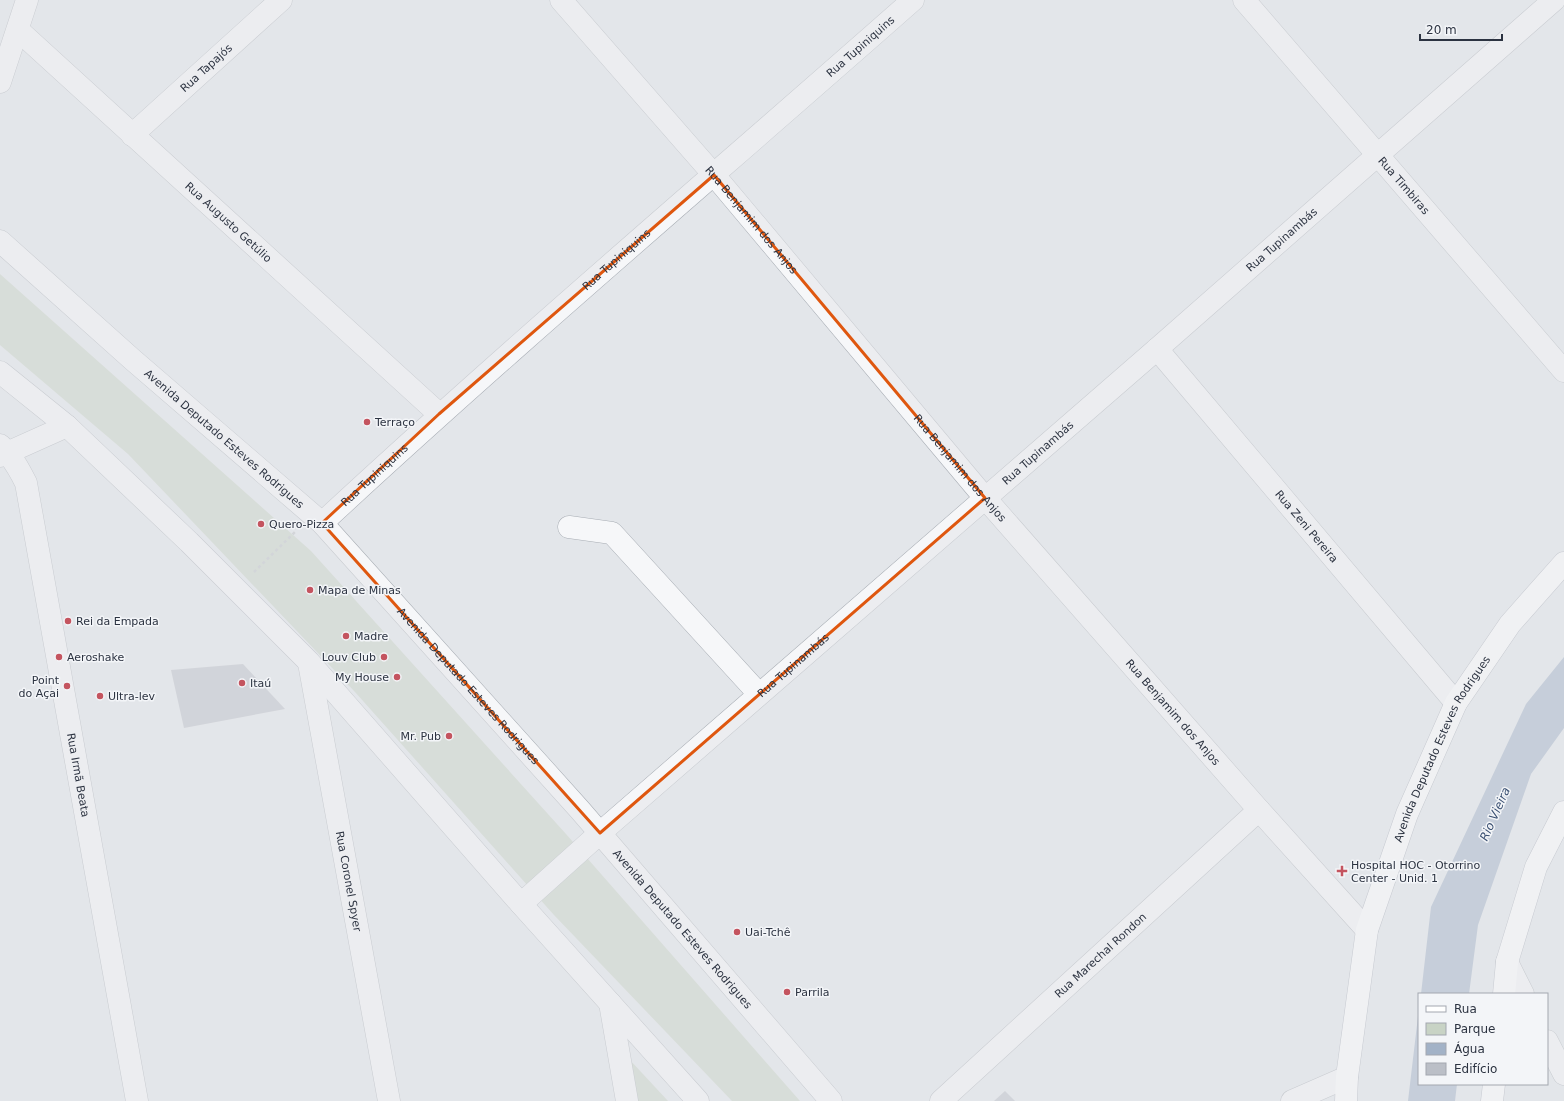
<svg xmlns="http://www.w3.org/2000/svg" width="1564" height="1101" viewBox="0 0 1564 1101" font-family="'DejaVu Sans',sans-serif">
	<rect width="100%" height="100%" fill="#e3e6ea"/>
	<g fill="#c8d3c5">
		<path d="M 0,274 L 311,551 L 566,834 L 800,1101 L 732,1101 L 554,915 L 355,692 L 128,454 L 0,345 Z"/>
		<path d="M 629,1059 L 668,1101 L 635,1101 Z"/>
	</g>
	<g fill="#a2b2c7">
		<path d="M 1564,657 L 1564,728 L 1531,774 L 1478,925 L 1469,994 L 1421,994 L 1431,907 L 1526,704 Z"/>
		<path d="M 1419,1008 L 1419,1084 L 1457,1084 L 1455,1101 L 1408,1101 Z"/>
	</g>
	<g fill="#bbbfc7">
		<path d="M 243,664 L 285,709 L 184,728 L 171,670 Z"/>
		<path d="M 1005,1091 L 1015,1101 L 994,1101 Z"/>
	</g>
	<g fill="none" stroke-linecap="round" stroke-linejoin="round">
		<defs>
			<g id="minor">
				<path id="s1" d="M 561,0 L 714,175 L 985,498 L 1259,810 L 1367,930"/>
				<path id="s2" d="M 1244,0 L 1564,371"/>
				<path id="s3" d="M 18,30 L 439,414"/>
				<path d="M 0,82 L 27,0"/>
				<path id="s4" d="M 132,135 L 281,0"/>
				<path id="s5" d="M 0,241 L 133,360 L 322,523 L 580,810 L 831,1101"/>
				<path id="s6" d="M 1157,349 L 1456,703"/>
				<path d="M 0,372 L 67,426 L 189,542 L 309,662 L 521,904 L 698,1101"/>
				<path id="s7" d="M 0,445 C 12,456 19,469 26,483 L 137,1101"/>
				<path d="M 0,456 L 67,426"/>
				<path id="s8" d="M 322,523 C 515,344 716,174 913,0"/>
				<path d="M 569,527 L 612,533 L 759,694"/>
				<path id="s9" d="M 309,663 L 389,1101"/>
				<path id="s10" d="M 521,904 L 600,833 L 1157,349 L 1554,0"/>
				<path d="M 1507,962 L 1523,994"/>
				<path d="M 610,1003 L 627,1101"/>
				<path d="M 1547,1041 L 1564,1074"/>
				<path id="s11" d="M 941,1101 L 1259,810"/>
				<path d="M 1292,1101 L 1347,1077"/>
			</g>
			<g id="major">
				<path d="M 1504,994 L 1507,962 L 1536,867 L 1564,812"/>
				<path id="s12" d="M 1346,1101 L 1347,1077 L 1367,930 L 1407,814 L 1456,703 L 1510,624 L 1564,563"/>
				<path d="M 1492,1101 L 1494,1084"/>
			</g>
		</defs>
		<use href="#minor" stroke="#a8adb4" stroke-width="23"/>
		<use href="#major" stroke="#a4aab5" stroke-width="23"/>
		<path stroke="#bdc0c5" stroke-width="2.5" stroke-dasharray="3 3" stroke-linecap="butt" d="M 254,572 L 295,532"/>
		<use href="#minor" stroke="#f6f7f9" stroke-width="22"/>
		<use href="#major" stroke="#fff" stroke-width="22"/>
	</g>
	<path d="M0 0H1564V1101H0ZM 714,175 L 985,498 L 600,833 L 322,523 L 439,414 Z" fill="#e3e6ea" fill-opacity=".55" fill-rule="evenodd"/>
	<path fill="none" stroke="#df570f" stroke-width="3" stroke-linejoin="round" d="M 714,175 L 985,498 L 600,833 L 322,523 L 439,414 Z"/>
	<g fill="#c4545f" stroke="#f3f5f8" stroke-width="1.5">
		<circle cx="367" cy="422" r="4"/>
		<circle cx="261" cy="524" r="4"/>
		<circle cx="310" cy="590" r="4"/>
		<circle cx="68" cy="621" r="4"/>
		<circle cx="346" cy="636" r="4"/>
		<circle cx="59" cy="657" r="4"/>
		<circle cx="384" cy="657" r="4"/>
		<circle cx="397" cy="677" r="4"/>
		<circle cx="242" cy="683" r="4"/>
		<circle cx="67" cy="686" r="4"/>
		<circle cx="100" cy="696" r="4"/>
		<circle cx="449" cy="736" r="4"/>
		<path d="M1340 865h4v4h4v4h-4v4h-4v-4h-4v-4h4z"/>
		<circle cx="737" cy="932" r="4"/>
		<circle cx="787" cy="992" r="4"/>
	</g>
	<g text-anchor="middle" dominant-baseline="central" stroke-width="3" stroke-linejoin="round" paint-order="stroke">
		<g font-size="11" fill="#2c3341" stroke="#f3f5f8">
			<text stroke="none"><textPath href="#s8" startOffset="719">Rua Tupiniquins</textPath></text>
			<text stroke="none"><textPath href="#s4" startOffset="100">Rua Tapajós</textPath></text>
			<text stroke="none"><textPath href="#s2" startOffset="245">Rua Timbiras</textPath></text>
			<text stroke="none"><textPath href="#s1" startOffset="291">Rua Benjamim dos Anjos</textPath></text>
			<text stroke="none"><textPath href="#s3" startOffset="285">Rua Augusto Getúlio</textPath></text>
			<text stroke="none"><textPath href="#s10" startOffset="1010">Rua Tupinambás</textPath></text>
			<text stroke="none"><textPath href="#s8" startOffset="395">Rua Tupiniquins</textPath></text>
			<text stroke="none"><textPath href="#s5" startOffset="299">Avenida Deputado Esteves Rodrigues</textPath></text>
			<text stroke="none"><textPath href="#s10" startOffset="686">Rua Tupinambás</textPath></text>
			<text stroke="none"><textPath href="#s1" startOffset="615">Rua Benjamim dos Anjos</textPath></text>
			<text stroke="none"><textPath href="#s8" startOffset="71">Rua Tupiniquins</textPath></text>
			<text stroke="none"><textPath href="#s6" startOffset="232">Rua Zeni Pereira</textPath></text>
			<text stroke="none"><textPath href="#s10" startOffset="362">Rua Tupinambás</textPath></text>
			<text stroke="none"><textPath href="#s5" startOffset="647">Avenida Deputado Esteves Rodrigues</textPath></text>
			<text stroke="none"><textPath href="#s1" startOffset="939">Rua Benjamim dos Anjos</textPath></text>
			<text stroke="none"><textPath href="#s12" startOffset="369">Avenida Deputado Esteves Rodrigues</textPath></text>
			<text stroke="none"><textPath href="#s7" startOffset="343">Rua Irmã Beata</textPath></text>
			<text stroke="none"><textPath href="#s9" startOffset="222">Rua Coronel Spyer</textPath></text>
			<text stroke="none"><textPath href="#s5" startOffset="971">Avenida Deputado Esteves Rodrigues</textPath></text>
			<text stroke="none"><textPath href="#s11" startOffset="216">Rua Marechal Rondon</textPath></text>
		</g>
		<g font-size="11" fill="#2c3341" stroke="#f3f5f8" text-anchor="start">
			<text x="375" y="422">Terraço</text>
			<text x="269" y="524">Quero-Pizza</text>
			<text x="318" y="590">Mapa de Minas</text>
			<text x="76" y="621">Rei da Empada</text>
			<text x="354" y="636">Madre</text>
			<text x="67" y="657">Aeroshake</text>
			<text x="376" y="657" text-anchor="end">Louv Club</text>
			<text x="389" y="677" text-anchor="end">My House</text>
			<text x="59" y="680" text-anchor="end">Point<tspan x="59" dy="13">do Açai</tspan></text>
			<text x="250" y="683">Itaú</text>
			<text x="108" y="696">Ultra-lev</text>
			<text x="441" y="736" text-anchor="end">Mr. Pub</text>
			<text x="1351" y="865">Hospital HOC - Otorrino<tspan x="1351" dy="13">Center - Unid. 1</tspan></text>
			<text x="745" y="932">Uai-Tchê</text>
			<text x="795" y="992">Parrila</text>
		</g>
		<g font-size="12" font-style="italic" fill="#3a5072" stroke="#f3f5f8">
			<text transform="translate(1495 814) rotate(-66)">Rio Vieira</text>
		</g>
	</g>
	<rect x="1418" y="993" width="130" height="92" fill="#f3f5f8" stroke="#a3a7af"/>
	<rect x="1426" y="1006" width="20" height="6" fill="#ffffff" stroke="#a3a7af"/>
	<text x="1454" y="1013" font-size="12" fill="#2c3341">Rua</text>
	<rect x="1426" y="1023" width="20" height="12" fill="#c8d3c5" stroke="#a3a7af"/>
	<text x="1454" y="1033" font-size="12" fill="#2c3341">Parque</text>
	<rect x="1426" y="1043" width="20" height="12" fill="#a2b2c7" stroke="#a3a7af"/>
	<text x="1454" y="1053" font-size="12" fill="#2c3341">Água</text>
	<rect x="1426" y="1063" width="20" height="12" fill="#bbbfc7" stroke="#a3a7af"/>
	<text x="1454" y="1073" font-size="12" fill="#2c3341">Edifício</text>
	<path d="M1420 34v6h82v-6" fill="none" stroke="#2c3341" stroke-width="2"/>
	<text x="1426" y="34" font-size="12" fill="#2c3341" stroke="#f3f5f8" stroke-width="3" paint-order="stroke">20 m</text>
</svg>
